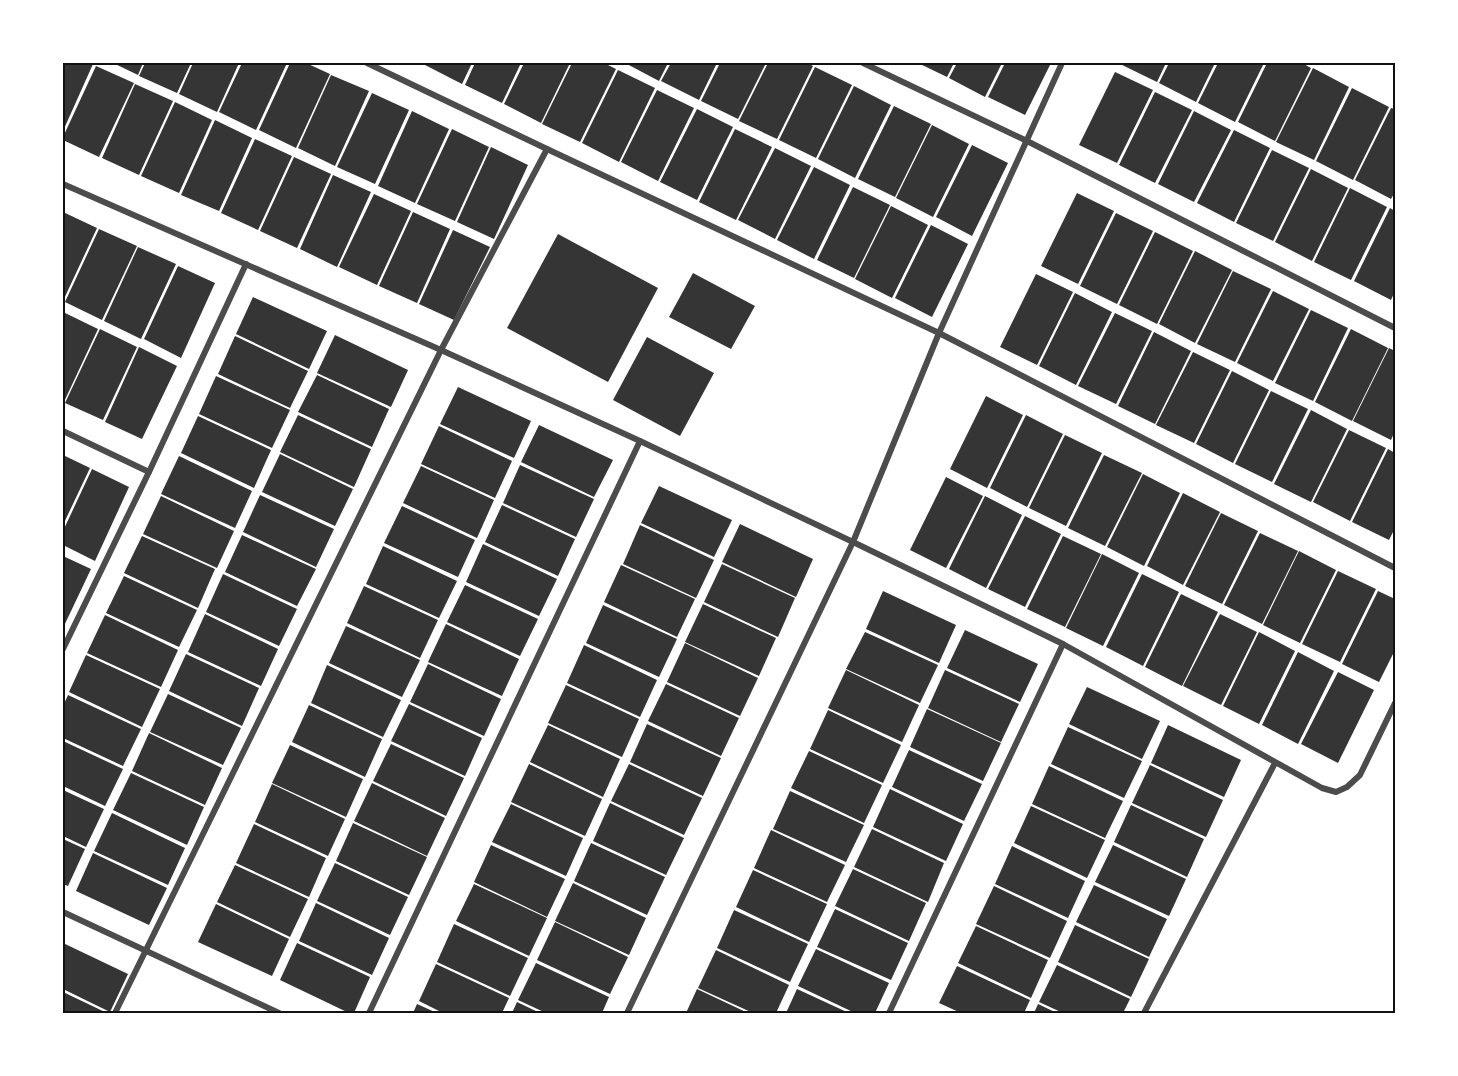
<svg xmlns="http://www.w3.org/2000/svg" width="1458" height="1076" viewBox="0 0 1458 1076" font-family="'PT Sans Narrow',sans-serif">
	<rect width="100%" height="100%" fill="#fff"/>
	<g fill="#353535">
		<path d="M 63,63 L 90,63 L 93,64 L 63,131 Z"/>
		<path d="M 113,63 L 143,63 L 138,75 Z"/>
		<path d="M 145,63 L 191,63 L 177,93 L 139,76 Z"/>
		<path d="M 193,63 L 239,63 L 217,112 L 179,94 Z"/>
		<path d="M 242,63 L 287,63 L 256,130 L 219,112 Z"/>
		<path d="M 290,63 L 306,63 L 330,74 L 296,148 L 259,130 Z"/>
		<path d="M 426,63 L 472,63 L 462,84 L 425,65 Z"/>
		<path d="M 475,63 L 521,63 L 502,103 L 465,85 Z"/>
		<path d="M 524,63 L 570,63 L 541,123 L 504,104 Z"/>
		<path d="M 572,63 L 604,63 L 616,69 L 580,142 L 542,124 Z"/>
		<path d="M 625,63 L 668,63 L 659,81 Z"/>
		<path d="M 671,63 L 717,63 L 699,100 L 661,81 Z"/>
		<path d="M 720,63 L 766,63 L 738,119 L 701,101 Z"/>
		<path d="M 768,63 L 807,63 L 813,66 L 777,139 L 739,121 Z"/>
		<path d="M 918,63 L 954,63 L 947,77 Z"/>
		<path d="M 957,63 L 1002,63 L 985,97 L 949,78 Z"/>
		<path d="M 1005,63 L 1051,63 L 1025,115 L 988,97 Z"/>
		<path d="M 1118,63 L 1166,63 L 1157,82 Z"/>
		<path d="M 1169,63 L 1215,63 L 1196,102 L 1159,83 Z"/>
		<path d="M 1218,63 L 1264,63 L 1235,122 L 1198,103 Z"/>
		<path d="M 1267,63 L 1302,63 L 1311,68 L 1275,141 L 1238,122 Z"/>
		<path d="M 96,66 L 134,83 L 99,157 L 63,140 L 63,137 Z"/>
		<path d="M 815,67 L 852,85 L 816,158 L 779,140 Z"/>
		<path d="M 1313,68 L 1349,87 L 1314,160 L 1276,142 Z"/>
		<path d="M 618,70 L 655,88 L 619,162 L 582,143 Z"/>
		<path d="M 1115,72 L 1153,90 L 1117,163 L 1079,145 Z"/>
		<path d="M 331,75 L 369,91 L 335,166 L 298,148 Z"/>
		<path d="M 135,84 L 173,101 L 139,175 L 102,158 Z"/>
		<path d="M 854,86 L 891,105 L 855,178 L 818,159 Z"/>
		<path d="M 1352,88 L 1389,107 L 1353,180 L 1316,161 Z"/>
		<path d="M 657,90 L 694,108 L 658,181 L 621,162 Z"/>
		<path d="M 1155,92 L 1192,110 L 1155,183 L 1119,165 Z"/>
		<path d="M 372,93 L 409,110 L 375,184 L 337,167 Z"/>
		<path d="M 175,102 L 212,120 L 179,193 L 141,176 Z"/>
		<path d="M 894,106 L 931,124 L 895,197 L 858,179 Z"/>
		<path d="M 1391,108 L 1395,109 L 1395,192 L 1391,199 L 1355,180 Z"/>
		<path d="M 697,109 L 733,127 L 697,200 L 660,182 Z"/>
		<path d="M 412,111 L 449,129 L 415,203 L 378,186 Z"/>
		<path d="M 1194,111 L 1231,130 L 1194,202 L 1158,184 Z"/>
		<path d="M 215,120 L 252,138 L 219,211 L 181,195 Z"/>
		<path d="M 932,125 L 969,144 L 933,217 L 896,198 Z"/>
		<path d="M 452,129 L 489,147 L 455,221 L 417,204 Z"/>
		<path d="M 735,129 L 772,147 L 736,220 L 699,202 Z"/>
		<path d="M 1234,130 L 1270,148 L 1234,222 L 1197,203 Z"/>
		<path d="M 255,139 L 292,156 L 258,230 L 221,213 Z"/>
		<path d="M 972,145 L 1008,163 L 972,236 L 936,217 Z"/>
		<path d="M 491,147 L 528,165 L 494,239 L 457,222 Z"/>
		<path d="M 775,148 L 811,166 L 775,239 L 738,220 Z"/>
		<path d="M 1272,150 L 1309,168 L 1273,241 L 1236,223 Z"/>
		<path d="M 294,157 L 331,174 L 297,248 L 260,231 Z"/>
		<path d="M 814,167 L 850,185 L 814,259 L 777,240 Z"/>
		<path d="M 1311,169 L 1348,188 L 1312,261 L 1275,242 Z"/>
		<path d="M 333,175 L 371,192 L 337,267 L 300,249 Z"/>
		<path d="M 853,187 L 890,205 L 854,278 L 817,260 Z"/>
		<path d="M 1350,188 L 1387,207 L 1351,280 L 1314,262 Z"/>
		<path d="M 1077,193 L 1114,211 L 1078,284 L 1041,266 Z"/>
		<path d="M 374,194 L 411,211 L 377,285 L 339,267 Z"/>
		<path d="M 891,206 L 928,225 L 892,298 L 855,279 Z"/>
		<path d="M 1390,208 L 1395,211 L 1395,291 L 1391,300 L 1354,281 Z"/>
		<path d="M 63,212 L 97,228 L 63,301 Z"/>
		<path d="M 413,212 L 450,229 L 417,303 L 379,286 Z"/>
		<path d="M 1116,213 L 1153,231 L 1117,304 L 1080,286 Z"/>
		<path d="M 931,225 L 968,244 L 932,317 L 895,298 Z"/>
		<path d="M 99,229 L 137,246 L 102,320 L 65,302 Z"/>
		<path d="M 453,230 L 490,247 L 454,320 L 419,304 Z"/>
		<path d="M 1155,232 L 1193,251 L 1157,324 L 1119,305 Z"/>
		<path d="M 558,234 L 658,288 L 608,382 L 507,328 Z"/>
		<path d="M 138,247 L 176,264 L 141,339 L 104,321 Z"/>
		<path d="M 1195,251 L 1232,270 L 1195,343 L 1159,324 Z"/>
		<path d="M 178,266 L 215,283 L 181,358 L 144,339 Z"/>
		<path d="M 1233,271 L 1271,289 L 1235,362 L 1197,344 Z"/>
		<path d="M 693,273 L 755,306 L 731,349 L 669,317 Z"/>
		<path d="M 1036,274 L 1073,292 L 1037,365 L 1000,347 Z"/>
		<path d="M 1273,291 L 1309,309 L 1273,381 L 1237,363 Z"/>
		<path d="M 1075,293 L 1112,312 L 1076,385 L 1039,366 Z"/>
		<path d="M 253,297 L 327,331 L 309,369 L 236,334 Z"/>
		<path d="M 1311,310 L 1348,328 L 1313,401 L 1275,383 Z"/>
		<path d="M 63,312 L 98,329 L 63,404 Z"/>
		<path d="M 1115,313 L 1152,331 L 1116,404 L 1078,386 Z"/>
		<path d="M 100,329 L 137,347 L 103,420 L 65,403 Z"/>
		<path d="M 1351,329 L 1388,348 L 1352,421 L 1315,402 Z"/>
		<path d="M 1154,332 L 1191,351 L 1155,424 L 1118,406 Z"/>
		<path d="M 335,335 L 408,370 L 391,407 L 317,373 Z"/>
		<path d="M 235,336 L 308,371 L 290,408 L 218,374 Z"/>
		<path d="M 647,337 L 714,373 L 680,436 L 613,400 Z"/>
		<path d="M 139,347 L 177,366 L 142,439 L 105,422 Z"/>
		<path d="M 1389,348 L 1395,351 L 1395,431 L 1391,440 L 1353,421 Z"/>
		<path d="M 1193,352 L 1230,370 L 1194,443 L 1156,425 Z"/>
		<path d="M 1232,371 L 1269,390 L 1233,463 L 1196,444 Z"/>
		<path d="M 317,375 L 389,409 L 372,447 L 298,412 Z"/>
		<path d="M 216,376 L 290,410 L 272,448 L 199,414 Z"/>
		<path d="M 458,387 L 531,421 L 514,458 L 440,424 Z"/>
		<path d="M 1271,391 L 1308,409 L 1272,482 L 1235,464 Z"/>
		<path d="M 986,396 L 1023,415 L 987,488 L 950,469 Z"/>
		<path d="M 1311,410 L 1347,429 L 1311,502 L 1274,484 Z"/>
		<path d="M 298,415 L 371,449 L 354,487 L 280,452 Z"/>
		<path d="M 1026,415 L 1063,434 L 1027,507 L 990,488 Z"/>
		<path d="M 198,416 L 271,450 L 254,488 L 181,453 Z"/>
		<path d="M 539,425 L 613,460 L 594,497 L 521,462 Z"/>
		<path d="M 439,426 L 512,461 L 495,498 L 421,464 Z"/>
		<path d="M 1349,430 L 1386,448 L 1350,521 L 1313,502 Z"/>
		<path d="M 1065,435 L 1102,453 L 1066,526 L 1029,508 Z"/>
		<path d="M 1388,449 L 1395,453 L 1395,528 L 1389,540 L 1352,522 Z"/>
		<path d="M 280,454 L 353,489 L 335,526 L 262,492 Z"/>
		<path d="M 63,455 L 90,468 L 63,525 Z"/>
		<path d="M 1104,455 L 1142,473 L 1105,546 L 1068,528 Z"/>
		<path d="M 179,456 L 252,491 L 235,528 L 161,494 Z"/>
		<path d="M 520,465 L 594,499 L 576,537 L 503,503 Z"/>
		<path d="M 421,466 L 494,500 L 477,538 L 403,503 Z"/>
		<path d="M 92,469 L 129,487 L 95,561 L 63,545 L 63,531 Z"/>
		<path d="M 1143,474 L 1180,493 L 1144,566 L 1107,547 Z"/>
		<path d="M 946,477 L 983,496 L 946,568 L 910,550 Z"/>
		<path d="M 659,486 L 732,520 L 714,557 L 641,523 Z"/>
		<path d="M 1183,493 L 1220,512 L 1183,585 L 1147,566 Z"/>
		<path d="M 260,495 L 334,529 L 316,567 L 243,532 Z"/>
		<path d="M 161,496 L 234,531 L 217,568 L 143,534 Z"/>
		<path d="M 985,496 L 1022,515 L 986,588 L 949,569 Z"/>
		<path d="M 502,505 L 575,539 L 558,576 L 485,542 Z"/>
		<path d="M 402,506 L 475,540 L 458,577 L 384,543 Z"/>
		<path d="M 1221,513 L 1258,531 L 1222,604 L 1185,586 Z"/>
		<path d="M 1025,516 L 1061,534 L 1025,607 L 988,589 Z"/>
		<path d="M 740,524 L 813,559 L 796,597 L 722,562 Z"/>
		<path d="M 640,525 L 714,560 L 696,598 L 623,564 Z"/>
		<path d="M 1260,533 L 1298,551 L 1262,624 L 1224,605 Z"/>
		<path d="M 242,535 L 316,569 L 297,606 L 225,572 Z"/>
		<path d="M 142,536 L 215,569 L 198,608 L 124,573 Z"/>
		<path d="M 1063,536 L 1101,554 L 1065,627 L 1027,609 Z"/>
		<path d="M 483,544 L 557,579 L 539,616 L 466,582 Z"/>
		<path d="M 383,546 L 457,581 L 439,618 L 366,584 Z"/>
		<path d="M 1299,551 L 1336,570 L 1300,643 L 1263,625 Z"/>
		<path d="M 1102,554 L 1139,573 L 1103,646 L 1066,628 Z"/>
		<path d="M 63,556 L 91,569 L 63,628 Z"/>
		<path d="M 722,564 L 795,598 L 778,637 L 704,602 Z"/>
		<path d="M 621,565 L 695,599 L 677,637 L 604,602 Z"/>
		<path d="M 1338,571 L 1376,589 L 1340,662 L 1302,644 Z"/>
		<path d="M 223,574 L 297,609 L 279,646 L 206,612 Z"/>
		<path d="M 1142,574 L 1179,592 L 1143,666 L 1106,647 Z"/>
		<path d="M 124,576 L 197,610 L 179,647 L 106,613 Z"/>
		<path d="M 465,585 L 538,619 L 520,656 L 447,622 Z"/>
		<path d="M 364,586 L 438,620 L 420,658 L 347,623 Z"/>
		<path d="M 883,591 L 956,625 L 939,663 L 866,629 Z"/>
		<path d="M 1378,591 L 1395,599 L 1395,650 L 1379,682 L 1342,664 Z"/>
		<path d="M 1181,594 L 1218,612 L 1182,686 L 1145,667 Z"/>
		<path d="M 703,604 L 776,638 L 759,676 L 685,642 Z"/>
		<path d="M 603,605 L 677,639 L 659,677 L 586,643 Z"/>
		<path d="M 205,614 L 278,649 L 261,686 L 188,652 Z"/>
		<path d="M 1220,614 L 1257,632 L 1221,705 L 1183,686 Z"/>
		<path d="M 105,615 L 178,650 L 161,687 L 87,653 Z"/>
		<path d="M 446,624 L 519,659 L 502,696 L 428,662 Z"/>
		<path d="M 346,626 L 420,660 L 402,697 L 329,663 Z"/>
		<path d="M 965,630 L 1038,664 L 1020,702 L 947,668 Z"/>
		<path d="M 865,632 L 938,665 L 920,703 L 846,669 Z"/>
		<path d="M 1259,632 L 1295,651 L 1259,724 L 1223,706 Z"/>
		<path d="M 685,643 L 758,678 L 740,716 L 667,682 Z"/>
		<path d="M 584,645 L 657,680 L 640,717 L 567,683 Z"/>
		<path d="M 1298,652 L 1334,671 L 1298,744 L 1262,725 Z"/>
		<path d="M 186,654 L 259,688 L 242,726 L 169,691 Z"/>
		<path d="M 86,655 L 160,689 L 142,727 L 69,692 Z"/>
		<path d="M 428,664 L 501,699 L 484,736 L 410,702 Z"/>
		<path d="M 327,665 L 401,700 L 383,737 L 311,703 Z"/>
		<path d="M 846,670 L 919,705 L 902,742 L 828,708 Z"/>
		<path d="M 945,670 L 1019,704 L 1001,742 L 928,708 Z"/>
		<path d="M 1338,672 L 1374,690 L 1338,763 L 1301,744 Z"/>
		<path d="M 666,684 L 739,718 L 721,756 L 648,721 Z"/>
		<path d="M 566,685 L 639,719 L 622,757 L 548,723 Z"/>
		<path d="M 1087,687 L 1160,721 L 1142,759 L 1069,724 Z"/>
		<path d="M 168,694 L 241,728 L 223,765 L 150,732 Z"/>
		<path d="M 68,695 L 141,729 L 123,766 L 63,738 L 63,706 Z"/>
		<path d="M 409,704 L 482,738 L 465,776 L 391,741 Z"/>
		<path d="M 309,705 L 382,739 L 365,777 L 292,742 Z"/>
		<path d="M 927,709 L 1001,743 L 983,781 L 910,747 Z"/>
		<path d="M 828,710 L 901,745 L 883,783 L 810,749 Z"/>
		<path d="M 647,724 L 721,758 L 703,796 L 630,762 Z"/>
		<path d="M 548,725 L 620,759 L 603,797 L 530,762 Z"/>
		<path d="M 1168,725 L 1241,760 L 1224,797 L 1151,763 Z"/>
		<path d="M 1068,727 L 1142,761 L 1124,798 L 1051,764 Z"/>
		<path d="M 149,733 L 222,768 L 205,805 L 132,771 Z"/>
		<path d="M 63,741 L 123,769 L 105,806 L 63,786 Z"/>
		<path d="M 391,744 L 464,778 L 446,816 L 373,781 Z"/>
		<path d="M 290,745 L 363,779 L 346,817 L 272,783 Z"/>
		<path d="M 909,750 L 982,784 L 964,821 L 892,787 Z"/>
		<path d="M 809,751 L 882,785 L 864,823 L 791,788 Z"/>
		<path d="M 529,764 L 602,799 L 585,836 L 511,802 Z"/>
		<path d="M 629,764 L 702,798 L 684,835 L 611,801 Z"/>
		<path d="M 1150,765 L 1223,800 L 1206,837 L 1132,803 Z"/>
		<path d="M 1049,766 L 1123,801 L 1105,838 L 1032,804 Z"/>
		<path d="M 131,773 L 204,807 L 187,845 L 113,810 Z"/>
		<path d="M 372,783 L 445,818 L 427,856 L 354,821 Z"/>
		<path d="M 272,784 L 345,819 L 328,856 L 255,822 Z"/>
		<path d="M 890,789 L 963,824 L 946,861 L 873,827 Z"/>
		<path d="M 63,790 L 104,809 L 86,847 L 63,836 Z"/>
		<path d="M 790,791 L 864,825 L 846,862 L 773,829 Z"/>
		<path d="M 610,803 L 684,838 L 666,875 L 593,841 Z"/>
		<path d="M 511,804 L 583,838 L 566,876 L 492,842 Z"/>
		<path d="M 1131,805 L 1204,839 L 1187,877 L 1114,842 Z"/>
		<path d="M 1031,806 L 1105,840 L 1087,878 L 1014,843 Z"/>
		<path d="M 112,813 L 185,848 L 168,885 L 94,851 Z"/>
		<path d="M 353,823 L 427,857 L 409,895 L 336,861 Z"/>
		<path d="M 254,824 L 326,858 L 309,897 L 236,863 Z"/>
		<path d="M 872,829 L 944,863 L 928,902 L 854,867 Z"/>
		<path d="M 771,830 L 845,865 L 827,902 L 754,868 Z"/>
		<path d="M 63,839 L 85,849 L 68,886 L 63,884 Z"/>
		<path d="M 591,843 L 665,877 L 647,915 L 574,881 Z"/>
		<path d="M 491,845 L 565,879 L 547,917 L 474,882 Z"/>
		<path d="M 1113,845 L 1186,879 L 1169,916 L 1095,882 Z"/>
		<path d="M 1012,846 L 1085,881 L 1068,918 L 995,884 Z"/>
		<path d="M 93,853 L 167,888 L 149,925 L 76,891 Z"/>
		<path d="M 335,863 L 408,897 L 390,935 L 317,901 Z"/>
		<path d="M 235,865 L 308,899 L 290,937 L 217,902 Z"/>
		<path d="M 853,869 L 926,903 L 909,941 L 835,906 Z"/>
		<path d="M 753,870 L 827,904 L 809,942 L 736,907 Z"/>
		<path d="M 573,883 L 646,918 L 629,955 L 555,921 Z"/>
		<path d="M 474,884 L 547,918 L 529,956 L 456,921 Z"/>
		<path d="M 1094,885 L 1167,919 L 1149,957 L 1076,922 Z"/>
		<path d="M 994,886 L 1067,921 L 1050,958 L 976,924 Z"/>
		<path d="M 316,903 L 389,938 L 372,975 L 299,941 Z"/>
		<path d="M 216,904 L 289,939 L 272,976 L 198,942 Z"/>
		<path d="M 835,909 L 908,943 L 891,980 L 817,947 Z"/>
		<path d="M 734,910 L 808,944 L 790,982 L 717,948 Z"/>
		<path d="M 555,922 L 628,957 L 610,994 L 537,960 Z"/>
		<path d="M 454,924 L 528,958 L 510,996 L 437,962 Z"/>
		<path d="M 1075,925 L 1149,959 L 1131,997 L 1058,962 Z"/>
		<path d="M 976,926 L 1048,960 L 1031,998 L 958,963 Z"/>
		<path d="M 63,943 L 128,974 L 110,1012 L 63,989 Z"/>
		<path d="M 297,943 L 370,977 L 354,1013 L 349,1013 L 280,980 Z"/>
		<path d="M 816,949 L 889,983 L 875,1013 L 855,1013 L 798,986 Z"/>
		<path d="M 716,950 L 789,985 L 776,1013 L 753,1013 L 698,988 Z"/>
		<path d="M 536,963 L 609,997 L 602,1013 L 546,1013 L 518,1000 Z"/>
		<path d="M 436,964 L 509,998 L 502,1013 L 443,1013 L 419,1001 Z"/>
		<path d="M 1057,965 L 1130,999 L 1123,1013 L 1063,1013 L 1039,1002 Z"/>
		<path d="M 957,966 L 1030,1000 L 1024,1013 L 961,1013 L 939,1003 Z"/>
		<path d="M 697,989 L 748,1013 L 686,1013 Z"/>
		<path d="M 797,989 L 849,1013 L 786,1013 Z"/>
		<path d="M 63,992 L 107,1013 L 63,1013 Z"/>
		<path d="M 517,1002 L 540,1013 L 512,1013 Z"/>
		<path d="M 417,1004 L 437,1013 L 413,1013 Z"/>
		<path d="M 1038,1004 L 1057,1013 L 1034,1013 Z"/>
	</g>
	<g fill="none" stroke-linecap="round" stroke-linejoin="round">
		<g stroke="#4c4c4c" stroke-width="6">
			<path d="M 367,63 L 547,149 L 939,333 L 1395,568"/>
			<path d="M 863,63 L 1027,141 L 1395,328"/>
			<path d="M 63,184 L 441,350 L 640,441 L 853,542 L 1063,644 L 1322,788 L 1336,792 L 1347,787 L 1360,775 L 1395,703"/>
			<path d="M 63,431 L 149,472"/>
			<path d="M 63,649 L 149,472 L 246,264"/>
			<path d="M 63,912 L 279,1013"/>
			<path d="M 115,1013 L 441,350 L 547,149"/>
			<path d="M 369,1013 L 640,441"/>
			<path d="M 627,1013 L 853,542 L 939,333 L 1062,63"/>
			<path d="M 889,1013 L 1063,644"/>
			<path d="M 1144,1013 L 1275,763"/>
		</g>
	</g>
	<rect width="1458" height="1076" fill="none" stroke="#ffffff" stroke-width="129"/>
	<rect x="64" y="64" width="1330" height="948" fill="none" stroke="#111" stroke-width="2"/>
</svg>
